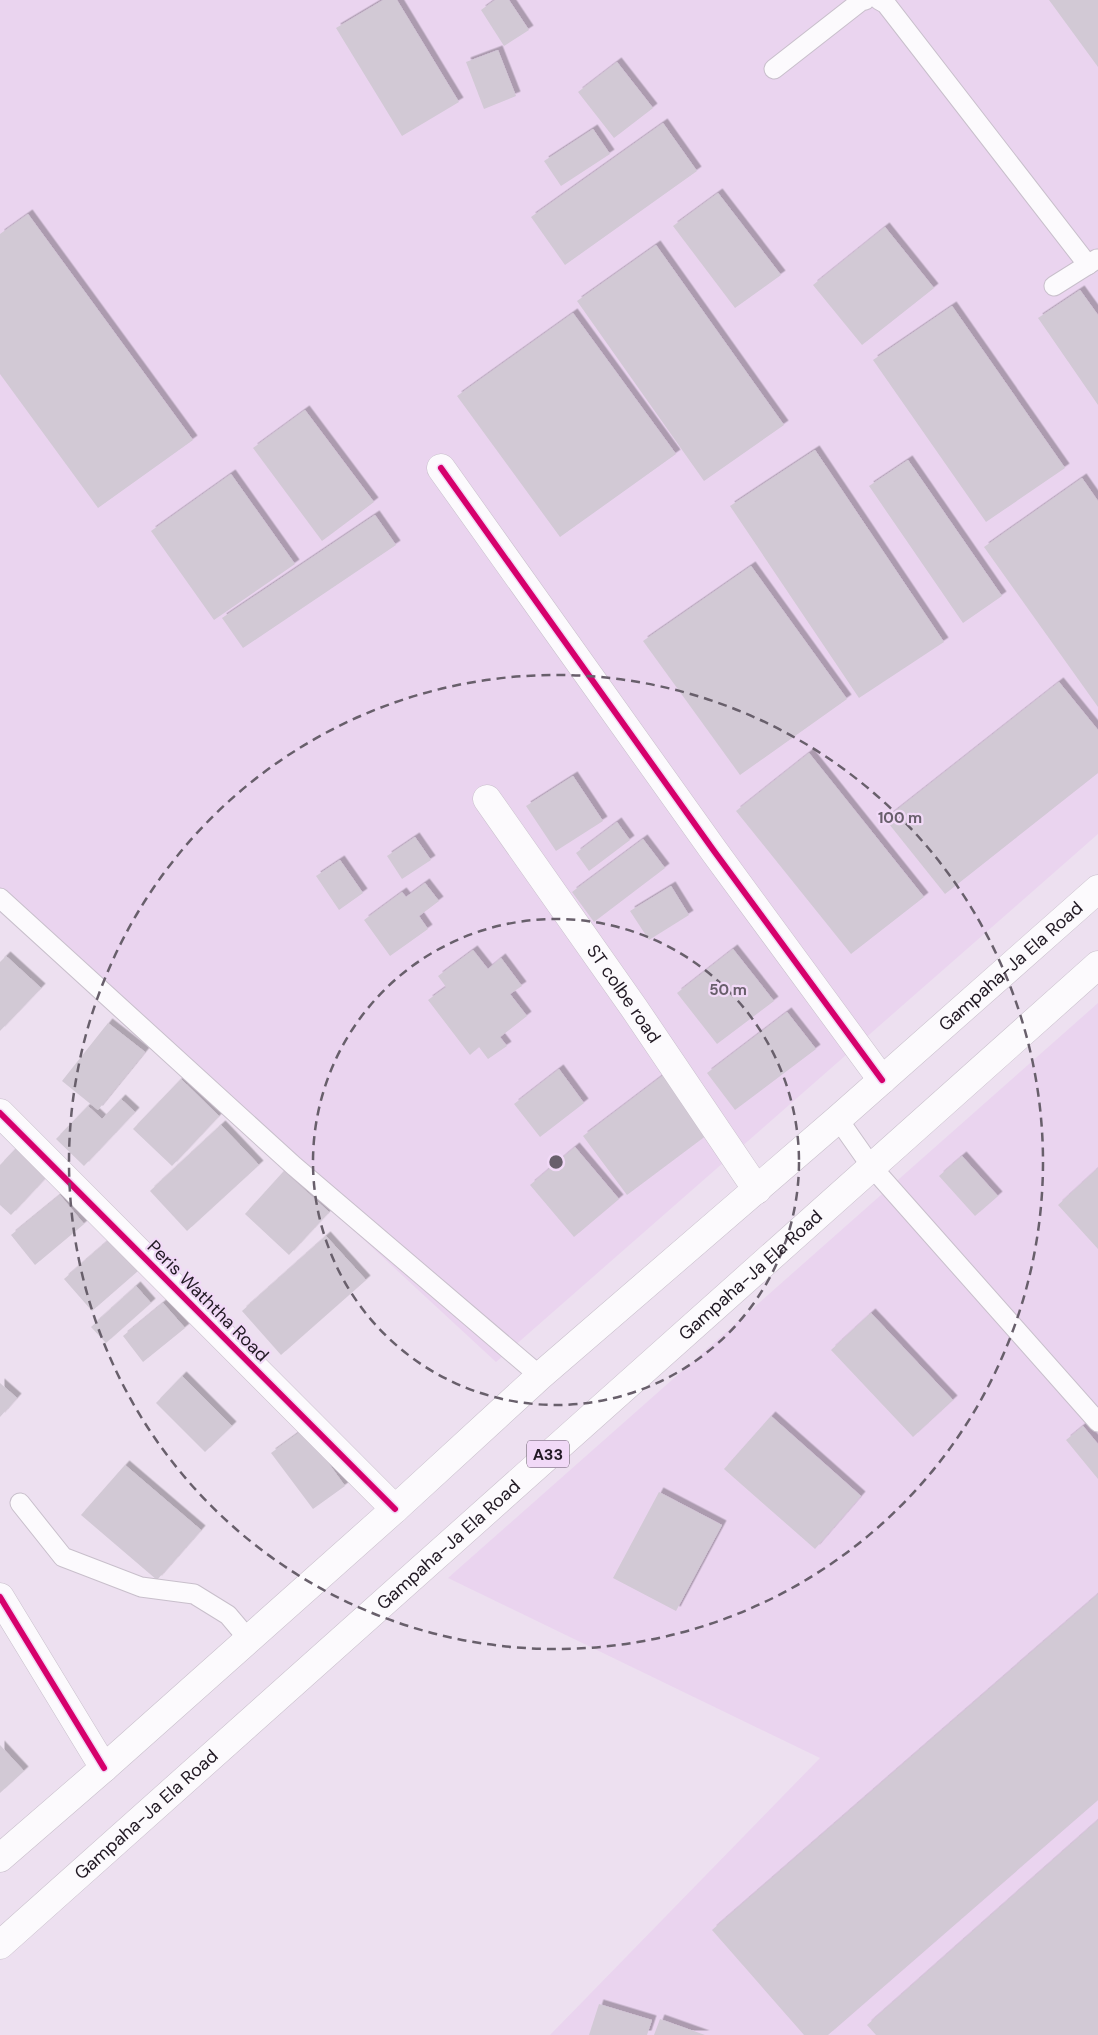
<svg xmlns="http://www.w3.org/2000/svg" width="1098" height="2035" viewBox="0 0 1098 2035" font-family="'DM Sans',sans-serif">
	<defs>
		<filter id="shadow"><feDropShadow dx="4.5" dy="-4.5" stdDeviation="0" flood-color="#0004"/></filter>
	</defs>
	<rect width="100%" height="100%" fill="#ede0f0"/>
	<g fill="#ead4ef">
		<path d="M 0,0 L 1098,0 L 1098,834 L 496,1362 L 0,903 Z"/>
		<path d="M 1098,1003 L 1098,2035 L 550,2035 L 820,1758 L 448,1578 Z"/>
	</g>
	<g fill="#d2c9d5" filter="url(#shadow)">
		<path d="M 383,0 L 397,0 L 459,102 L 402,136 L 336,28 Z"/>
		<path d="M 495,0 L 509,0 L 529,30 L 504,46 L 481,10 Z"/>
		<path d="M 1049,0 L 1098,0 L 1098,67 Z"/>
		<path d="M 498,50 L 516,96 L 484,109 L 466,62 Z"/>
		<path d="M 617,62 L 653,108 L 614,138 L 578,92 Z"/>
		<path d="M 663,123 L 697,171 L 565,265 L 531,217 Z"/>
		<path d="M 593,129 L 610,154 L 561,186 L 544,161 Z"/>
		<path d="M 718,193 L 781,275 L 735,308 L 673,226 Z"/>
		<path d="M 28,214 L 193,440 L 98,508 L 0,374 L 0,234 Z"/>
		<path d="M 885,227 L 934,288 L 862,345 L 813,285 Z"/>
		<path d="M 656,245 L 784,425 L 704,481 L 577,301 Z"/>
		<path d="M 1080,290 L 1098,315 L 1098,405 L 1038,318 Z"/>
		<path d="M 952,306 L 1065,468 L 986,522 L 873,360 Z"/>
		<path d="M 573,313 L 676,454 L 560,537 L 457,396 Z"/>
		<path d="M 305,410 L 374,502 L 322,541 L 253,448 Z"/>
		<path d="M 815,450 L 944,642 L 859,698 L 730,506 Z"/>
		<path d="M 908,460 L 1002,596 L 963,623 L 869,486 Z"/>
		<path d="M 231,474 L 295,564 L 214,620 L 151,531 Z"/>
		<path d="M 1082,478 L 1098,501 L 1098,707 L 984,547 Z"/>
		<path d="M 375,515 L 396,545 L 243,648 L 222,618 Z"/>
		<path d="M 751,566 L 847,699 L 740,775 L 643,641 Z"/>
		<path d="M 1059,682 L 1098,730 L 1098,773 L 945,894 L 885,819 Z"/>
		<path d="M 809,753 L 924,897 L 851,954 L 736,811 Z"/>
		<path d="M 573,776 L 603,821 L 556,851 L 526,806 Z"/>
		<path d="M 617,822 L 630,840 L 589,871 L 576,853 Z"/>
		<path d="M 415,837 L 431,860 L 402,879 L 387,856 Z"/>
		<path d="M 643,839 L 665,868 L 594,922 L 572,892 Z"/>
		<path d="M 340,860 L 363,893 L 339,910 L 316,876 Z"/>
		<path d="M 425,883 L 439,901 L 419,916 L 428,929 L 390,956 L 364,920 L 402,892 L 406,897 Z"/>
		<path d="M 671,886 L 689,915 L 649,940 L 630,911 Z"/>
		<path d="M 733,949 L 774,1001 L 717,1044 L 677,993 Z"/>
		<path d="M 473,950 L 488,969 L 501,958 L 522,986 L 510,994 L 527,1016 L 500,1037 L 507,1046 L 488,1059 L 479,1047 L 470,1055 L 428,1000 L 446,987 L 438,976 Z"/>
		<path d="M 6,956 L 41,988 L 0,1031 L 0,962 Z"/>
		<path d="M 787,1012 L 816,1049 L 735,1110 L 707,1073 Z"/>
		<path d="M 108,1023 L 145,1052 L 98,1110 L 62,1081 Z"/>
		<path d="M 559,1069 L 584,1103 L 540,1137 L 514,1104 Z"/>
		<path d="M 666,1073 L 711,1132 L 627,1195 L 583,1136 Z"/>
		<path d="M 181,1079 L 219,1116 L 172,1166 L 133,1129 Z"/>
		<path d="M 121,1099 L 135,1112 L 84,1166 L 56,1139 L 88,1106 L 102,1119 Z"/>
		<path d="M 221,1125 L 259,1165 L 187,1231 L 150,1191 Z"/>
		<path d="M 21,1143 L 52,1171 L 11,1215 L 0,1205 L 0,1165 Z"/>
		<path d="M 575,1147 L 619,1199 L 574,1237 L 530,1185 Z"/>
		<path d="M 962,1156 L 998,1196 L 975,1216 L 939,1176 Z"/>
		<path d="M 1098,1168 L 1098,1249 L 1058,1205 Z"/>
		<path d="M 284,1171 L 329,1212 L 289,1255 L 245,1214 Z"/>
		<path d="M 60,1195 L 84,1224 L 35,1265 L 11,1235 Z"/>
		<path d="M 326,1236 L 366,1280 L 281,1355 L 242,1311 Z"/>
		<path d="M 111,1238 L 139,1270 L 92,1311 L 64,1279 Z"/>
		<path d="M 136,1286 L 151,1303 L 106,1343 L 91,1327 Z"/>
		<path d="M 163,1303 L 185,1328 L 143,1362 L 123,1336 Z"/>
		<path d="M 871,1313 L 953,1400 L 913,1437 L 831,1350 Z"/>
		<path d="M 182,1376 L 232,1426 L 205,1452 L 156,1403 Z"/>
		<path d="M 0,1383 L 17,1398 L 0,1417 Z"/>
		<path d="M 771,1416 L 861,1496 L 815,1549 L 724,1469 Z"/>
		<path d="M 1083,1426 L 1098,1444 L 1098,1479 L 1066,1440 Z"/>
		<path d="M 304,1429 L 345,1486 L 313,1509 L 271,1453 Z"/>
		<path d="M 125,1465 L 201,1530 L 157,1580 L 81,1515 Z"/>
		<path d="M 659,1492 L 722,1525 L 676,1611 L 613,1578 Z"/>
		<path d="M 1098,1594 L 1098,1800 L 828,2035 L 804,2035 L 712,1930 Z"/>
		<path d="M 0,1745 L 24,1771 L 0,1793 Z"/>
		<path d="M 1098,1820 L 1098,2035 L 876,2035 L 867,2025 Z"/>
		<path d="M 599,2004 L 652,2020 L 647,2035 L 589,2035 Z"/>
		<path d="M 660,2019 L 705,2035 L 654,2035 Z"/>
	</g>
	<g fill="none" stroke-linecap="round" stroke-linejoin="round">
		<defs>
			<g id="lane">
				<path d="M 879,0 L 886,4 L 1088,265"/>
				<path d="M 774,69 L 861,1 L 865,0"/>
				<path d="M 1054,286 L 1097,259"/>
				<path d="M 0,898 L 294,1166 L 540,1376"/>
				<path d="M 838,1119 L 871,1166 L 1098,1422"/>
				<path d="M 20,1503 L 63,1557 L 141,1587 L 194,1594 L 228,1615 L 249,1640"/>
			</g>
			<g id="street">
				<path d="M 441,468 L 714,851 L 882,1080"/>
				<path id="s1" d="M 487,799 L 634,1008 L 757,1190"/>
				<path d="M 0,1113 L 395,1509"/>
				<path d="M 0,1597 L 104,1768"/>
			</g>
			<g id="highway">
				<path id="s2" d="M 0,1858 L 104,1768 L 395,1509 L 540,1376 L 838,1119 L 1098,889"/>
				<path id="s3" d="M 0,1945 L 1098,965"/>
			</g>
		</defs>
		<use href="#lane" stroke="#c8bfcb" stroke-width="21"/>
		<use href="#street" stroke="#c8bfcb" stroke-width="29"/>
		<use href="#highway" stroke="#c8bfcb" stroke-width="29"/>
		<use href="#lane" stroke="#fcfafd" stroke-width="19"/>
		<use href="#street" stroke="#fcfafd" stroke-width="28"/>
		<use href="#highway" stroke="#fcfafd" stroke-width="28"/>
		<defs>
			<g id="cycleway">
				<path d="M 441,468 L 714,851 L 882,1080"/>
				<path d="M 0,1113 L 395,1509"/>
				<path d="M 0,1597 L 104,1768"/>
			</g>
		</defs>
		<use href="#cycleway" stroke="#f1d9f7" stroke-width="9"/>
		<use href="#cycleway" stroke="#d6006c" stroke-width="6"/>
	</g>
	<g fill="none" stroke="#685f6b" stroke-width="2.5" stroke-dasharray="9 6">
		<circle cx="556" cy="1162" r="243"/>
		<circle cx="556" cy="1162" r="487"/>
	</g>
	<g text-anchor="middle" dominant-baseline="central" stroke-width="4.5" stroke-linejoin="round" paint-order="stroke">
		<rect fill="#f1d9f7" stroke="#5f5363" stroke-width="1" x="527" y="1440.5" width="42" height="27" rx="4"/>
		<g font-size="16" font-weight="bold" fill="#211923">
			<text x="548" y="1454">A33</text>
		</g>
		<g font-size="18" fill="#211923" stroke="#f1d9f7">
			<text stroke="none"><textPath href="#s2" startOffset="1348">Gampaha-Ja Ela Road</textPath></text>
			<text stroke="none"><textPath href="#s1" startOffset="238">ST colbe road</textPath></text>
			<text stroke="none"><textPath href="#s3" startOffset="1006">Gampaha-Ja Ela Road</textPath></text>
			<text transform="translate(208 1301) rotate(45)">Peris Waththa Road</text>
			<text stroke="none"><textPath href="#s3" startOffset="601">Gampaha-Ja Ela Road</textPath></text>
			<text stroke="none"><textPath href="#s3" startOffset="196">Gampaha-Ja Ela Road</textPath></text>
		</g>
	</g>
	<circle cx="556" cy="1162" r="8" fill="#685f6b" stroke="#f1d9f7" stroke-width="2.5"/>
	<g font-size="15" text-anchor="middle" font-weight="bold" fill="#685f6b" stroke="#f1d9f7" stroke-width="4.5" stroke-linejoin="round" paint-order="stroke">
		<text x="900" y="823">100 m</text>
		<text x="728" y="995">50 m</text>
	</g>
</svg>
